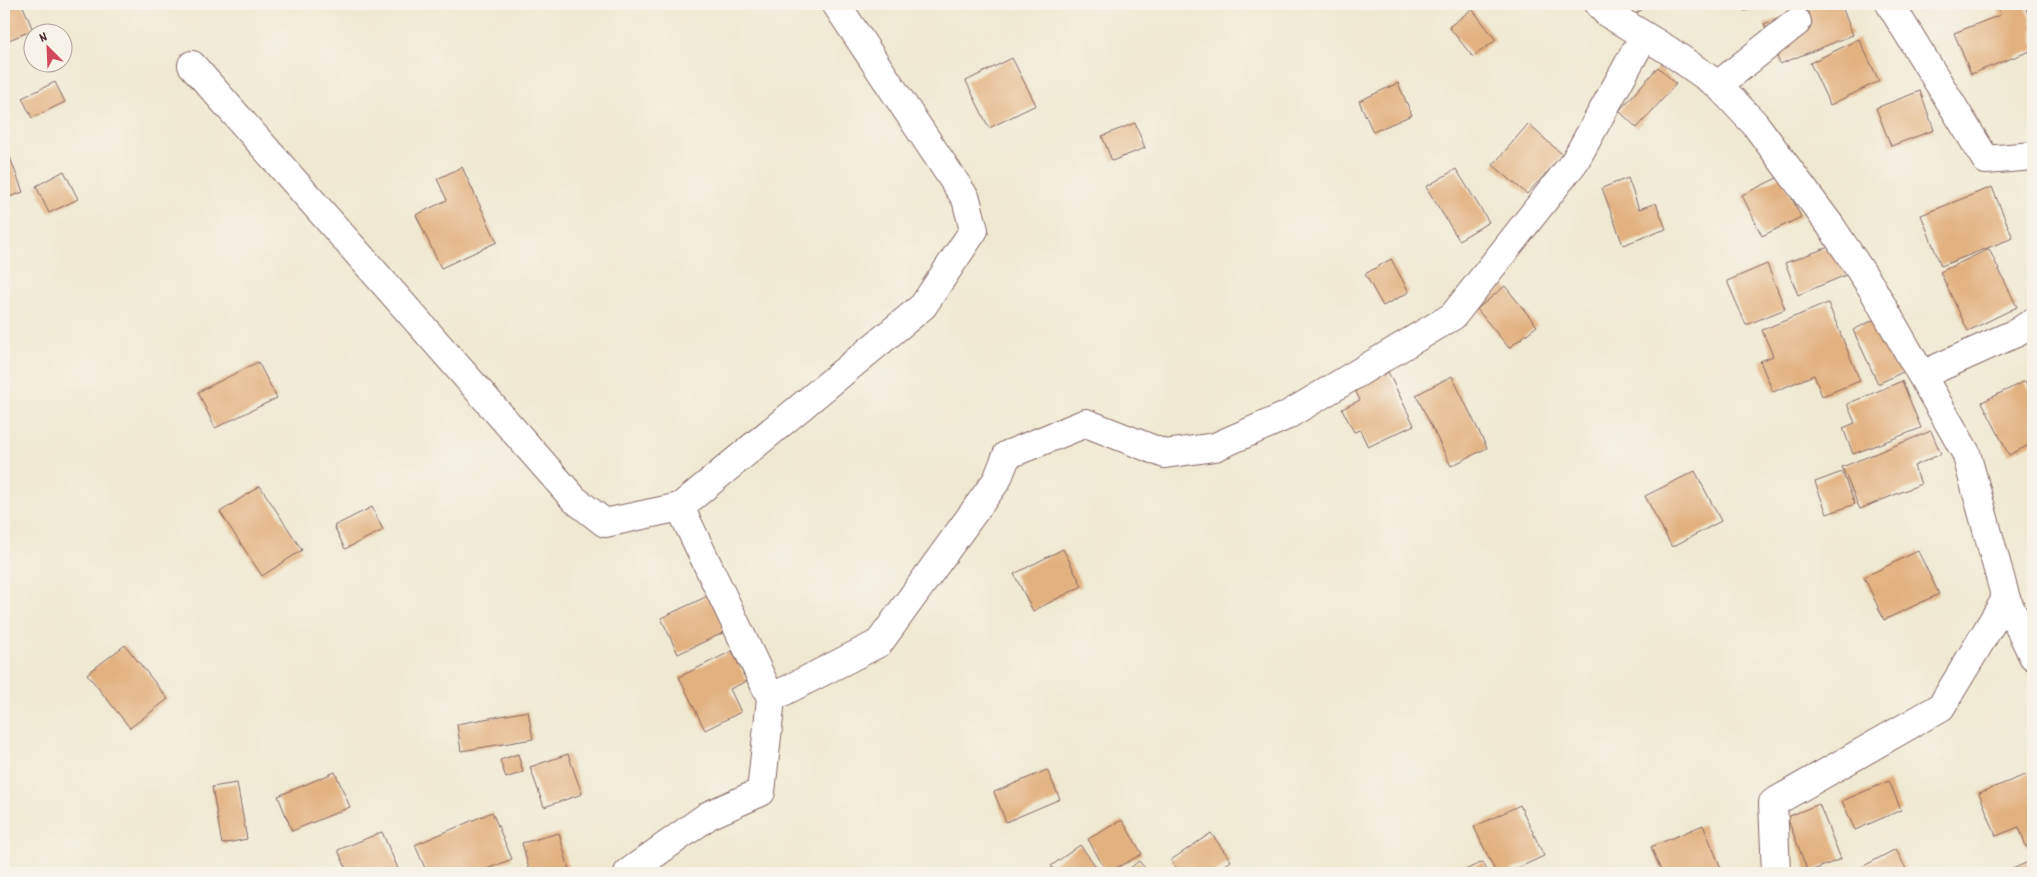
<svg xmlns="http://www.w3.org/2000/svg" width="2037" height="877" viewBox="0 0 2037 877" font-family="Dekko,sans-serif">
	<rect width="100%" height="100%" fill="#f7f3e8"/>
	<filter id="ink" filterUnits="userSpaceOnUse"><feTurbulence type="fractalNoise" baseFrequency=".02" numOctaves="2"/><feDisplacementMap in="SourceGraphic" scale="10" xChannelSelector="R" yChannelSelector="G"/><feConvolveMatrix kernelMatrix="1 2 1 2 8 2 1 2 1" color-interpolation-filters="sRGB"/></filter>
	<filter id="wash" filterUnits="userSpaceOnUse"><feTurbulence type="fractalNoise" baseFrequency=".0096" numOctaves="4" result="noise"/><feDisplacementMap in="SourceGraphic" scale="20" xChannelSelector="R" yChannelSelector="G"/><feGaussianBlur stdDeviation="1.12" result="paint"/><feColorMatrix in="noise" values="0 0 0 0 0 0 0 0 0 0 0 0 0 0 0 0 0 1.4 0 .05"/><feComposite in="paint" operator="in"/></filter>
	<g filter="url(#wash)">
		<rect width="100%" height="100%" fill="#efe9d1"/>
		<g id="blocks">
			<g fill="#e2b17f">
				<path d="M 4,4 L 22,4 L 33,30 L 4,42 Z"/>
				<path d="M 1626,4 L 1650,4 L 1634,15 Z"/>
				<path d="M 1742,4 L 1766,4 L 1744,11 Z"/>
				<path d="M 1816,4 L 1841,4 L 1853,35 L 1780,64 L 1764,24 Z"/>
				<path d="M 2008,4 L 2024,4 L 2033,26 L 2033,50 L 1971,74 L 1954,33 L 2000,15 L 1998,8 Z"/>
				<path d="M 1472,9 L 1496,40 L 1473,57 L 1449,27 Z"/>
				<path d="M 1859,39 L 1879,81 L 1830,105 L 1810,63 Z"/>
				<path d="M 1012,58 L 1036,105 L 989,128 L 966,81 Z"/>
				<path d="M 1658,67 L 1676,84 L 1637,128 L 1619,111 Z"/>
				<path d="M 55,82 L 65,102 L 32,118 L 22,98 Z"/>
				<path d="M 1398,83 L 1412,115 L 1373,132 L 1359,101 Z"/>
				<path d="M 1920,91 L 1934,130 L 1891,146 L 1876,108 Z"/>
				<path d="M 1135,123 L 1145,148 L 1112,161 L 1102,136 Z"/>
				<path d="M 1528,124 L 1563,155 L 1527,194 L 1493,165 Z"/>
				<path d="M 6,147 L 23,192 L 4,199 L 4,148 Z"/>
				<path d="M 462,167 L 497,242 L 441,268 L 416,215 L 447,200 L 437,179 Z"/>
				<path d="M 1456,169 L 1489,222 L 1459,240 L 1426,187 Z"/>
				<path d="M 64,171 L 78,199 L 49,213 L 36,186 Z"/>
				<path d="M 1781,176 L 1801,217 L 1762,236 L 1742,195 Z"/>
				<path d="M 1628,178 L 1639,209 L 1656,203 L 1666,229 L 1623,245 L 1602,188 Z"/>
				<path d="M 1992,187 L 2013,238 L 1941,266 L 1921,215 Z"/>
				<path d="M 1837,244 L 1853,272 L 1798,295 L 1785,263 Z"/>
				<path d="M 1989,249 L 2017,307 L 1968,331 L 1940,272 Z"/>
				<path d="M 1391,259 L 1409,292 L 1383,306 L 1365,274 Z"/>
				<path d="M 1767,264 L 1785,309 L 1746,325 L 1727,281 Z"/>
				<path d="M 1505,286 L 1537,326 L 1509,348 L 1477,309 Z"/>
				<path d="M 1828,303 L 1860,381 L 1822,396 L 1814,375 L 1773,392 L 1760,361 L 1773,356 L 1762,330 Z"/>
				<path d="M 1886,314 L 1911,368 L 1878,384 L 1853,330 Z"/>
				<path d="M 258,362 L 277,398 L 215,428 L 198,392 Z"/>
				<path d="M 1388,372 L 1414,425 L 1368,447 L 1360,430 L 1354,432 L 1342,409 L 1360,400 L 1354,388 Z"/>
				<path d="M 1452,376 L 1487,448 L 1451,466 L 1416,395 Z"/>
				<path d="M 1902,381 L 1921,428 L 1853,454 L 1843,428 L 1855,423 L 1847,404 Z"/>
				<path d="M 2025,381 L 2033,397 L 2033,443 L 2009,455 L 1982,402 Z"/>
				<path d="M 1931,431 L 1941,454 L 1914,466 L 1921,484 L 1860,509 L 1842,467 Z"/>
				<path d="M 1695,471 L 1721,521 L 1672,547 L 1645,496 Z"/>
				<path d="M 1842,472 L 1855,504 L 1827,514 L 1815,482 Z"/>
				<path d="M 260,486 L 302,550 L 262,576 L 220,512 Z"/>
				<path d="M 372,507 L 383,530 L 345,549 L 334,526 Z"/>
				<path d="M 1063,549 L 1082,586 L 1033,611 L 1014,574 Z"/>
				<path d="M 1918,551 L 1939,594 L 1884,620 L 1864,577 Z"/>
				<path d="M 712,594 L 729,630 L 678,654 L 661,618 Z"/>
				<path d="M 125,645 L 168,699 L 130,728 L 87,674 Z"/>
				<path d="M 732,651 L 747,681 L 730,689 L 741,712 L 705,730 L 679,677 Z"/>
				<path d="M 528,711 L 533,739 L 461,751 L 457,724 Z"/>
				<path d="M 518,754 L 523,772 L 506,778 L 500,760 Z"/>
				<path d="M 568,754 L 582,794 L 544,807 L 530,767 Z"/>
				<path d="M 1047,770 L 1060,799 L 1006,822 L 994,792 Z"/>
				<path d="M 335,772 L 350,807 L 292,831 L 278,796 Z"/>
				<path d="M 2033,772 L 2033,844 L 2026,847 L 2019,827 L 1996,836 L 1979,793 Z"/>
				<path d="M 1889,781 L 1901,810 L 1855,830 L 1842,801 Z"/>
				<path d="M 237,783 L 247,839 L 222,844 L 212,787 Z"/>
				<path d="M 1819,804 L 1841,859 L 1808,872 L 1787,817 Z"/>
				<path d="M 1520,805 L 1544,856 L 1507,873 L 1496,873 L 1474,827 Z"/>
				<path d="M 492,812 L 512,859 L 477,873 L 427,873 L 415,845 Z"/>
				<path d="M 1122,820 L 1142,854 L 1107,873 L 1088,839 Z"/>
				<path d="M 1703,825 L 1723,873 L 1662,873 L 1651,847 Z"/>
				<path d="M 382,832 L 400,873 L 348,873 L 338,850 Z"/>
				<path d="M 559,833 L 570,873 L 530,873 L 522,843 Z"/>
				<path d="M 1211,833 L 1231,861 L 1214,873 L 1180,873 L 1171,860 Z"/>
				<path d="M 1080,845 L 1101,873 L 1057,873 L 1051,866 Z"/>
				<path d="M 1896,849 L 1908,873 L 1863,873 L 1860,868 Z"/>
				<path d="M 2033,860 L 2033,873 L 2003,873 Z"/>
				<path d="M 1139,861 L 1149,873 L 1124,873 Z"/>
				<path d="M 1483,862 L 1488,873 L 1458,873 Z"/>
				<path d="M 1610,867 L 1613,873 L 1594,873 Z"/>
			</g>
		</g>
	</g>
	<g filter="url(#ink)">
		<use href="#blocks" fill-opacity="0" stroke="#846665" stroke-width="1"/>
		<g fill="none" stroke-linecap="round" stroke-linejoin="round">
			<defs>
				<g id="minor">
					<path d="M 1599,4 L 1607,13 L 1668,50 L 1718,85 L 1755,124 L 1830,225 L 1872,288 L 1966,453 L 2006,599 L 1941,707 L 1773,803 L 1776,873"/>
					<path d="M 1890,4 L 1986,160 L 2033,156"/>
					<path d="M 192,65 L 574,499 L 605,523 L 680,507 L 923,306 L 974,230 L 966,199 L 836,4"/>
					<path d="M 1718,85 L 1797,22"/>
					<path d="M 1922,375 L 2018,332 L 2033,322"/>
					<path d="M 2006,599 L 2033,656"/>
					<path d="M 771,698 L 879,643 L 997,480 L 1007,455 L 1086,423 L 1165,454 L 1215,447 L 1286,416 L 1453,316 L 1575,161 L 1644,36"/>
					<path d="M 628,873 L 709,815 L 761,792 L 771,698 L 680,507"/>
				</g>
			</defs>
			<use href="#minor" stroke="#846665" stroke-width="30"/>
			<use href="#minor" stroke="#fff" stroke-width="28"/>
		</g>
	</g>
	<rect width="2037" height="877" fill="none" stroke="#f7f3e8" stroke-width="20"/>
	<g transform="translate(48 48) rotate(336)"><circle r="24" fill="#f7f3e8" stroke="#b29e9c"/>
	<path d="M0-4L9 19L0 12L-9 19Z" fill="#d1495b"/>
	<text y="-8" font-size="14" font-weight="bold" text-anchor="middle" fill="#4a1f2b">N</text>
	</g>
</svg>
